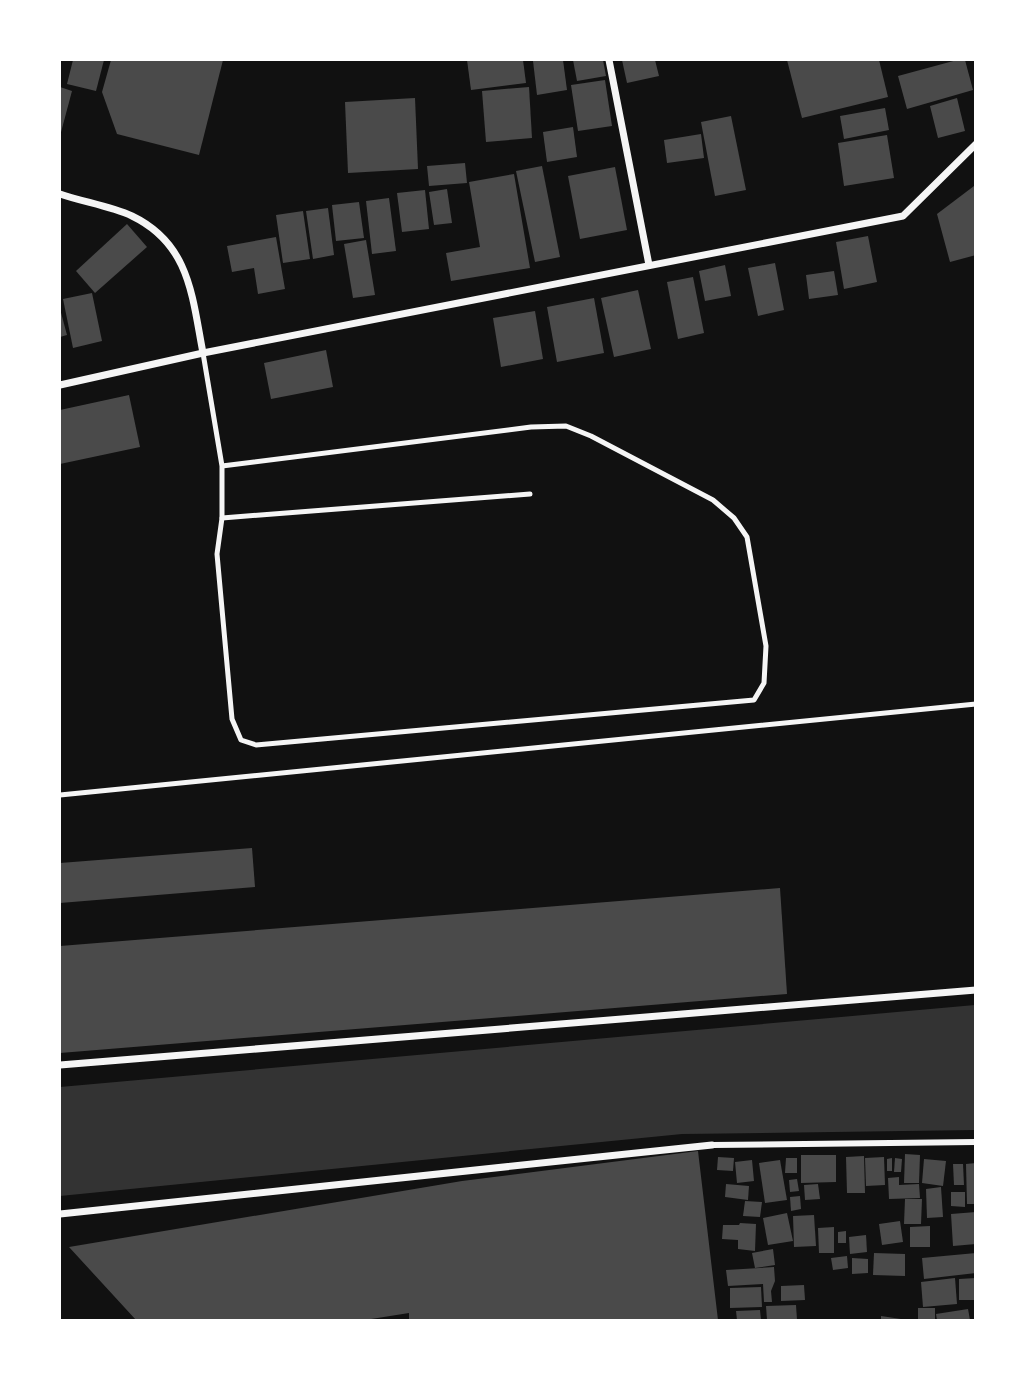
<svg xmlns="http://www.w3.org/2000/svg" width="1035" height="1380" viewBox="0 0 1035 1380" font-family="Signika,sans-serif">
	<rect width="100%" height="100%" fill="#111"/>
	<path fill="#333" d="M 975,1005 L 975,1130 L 682,1134 L 60,1196 L 60,1087 Z"/>
	<g fill="#4a4a4a">
		<path d="M 73,60 L 104,60 L 96,91 L 67,84 Z"/>
		<path d="M 111,60 L 223,60 L 199,155 L 117,134 L 102,92 Z"/>
		<path d="M 467,60 L 523,60 L 526,83 L 471,90 Z"/>
		<path d="M 540,60 L 563,60 L 567,90 L 537,95 L 533,61 Z"/>
		<path d="M 573,60 L 603,60 L 606,76 L 577,81 Z"/>
		<path d="M 622,60 L 655,60 L 659,76 L 627,83 Z"/>
		<path d="M 787,60 L 879,60 L 888,97 L 802,118 Z"/>
		<path d="M 957,60 L 965,60 L 973,90 L 907,109 L 898,76 Z"/>
		<path d="M 605,80 L 612,126 L 578,131 L 571,85 Z"/>
		<path d="M 60,87 L 72,91 L 60,136 Z"/>
		<path d="M 529,87 L 532,138 L 486,142 L 482,91 Z"/>
		<path d="M 415,98 L 418,169 L 348,173 L 345,102 Z"/>
		<path d="M 957,98 L 965,131 L 938,138 L 930,106 Z"/>
		<path d="M 885,108 L 889,130 L 844,139 L 840,116 Z"/>
		<path d="M 731,116 L 746,190 L 715,196 L 701,122 Z"/>
		<path d="M 573,127 L 577,157 L 547,162 L 543,132 Z"/>
		<path d="M 701,134 L 704,158 L 667,163 L 664,140 Z"/>
		<path d="M 887,135 L 894,178 L 844,186 L 838,143 Z"/>
		<path d="M 465,163 L 467,183 L 429,186 L 427,166 Z"/>
		<path d="M 542,166 L 560,257 L 535,262 L 516,171 Z"/>
		<path d="M 615,167 L 627,230 L 580,239 L 568,176 Z"/>
		<path d="M 514,174 L 530,268 L 451,281 L 446,253 L 480,247 L 469,182 Z"/>
		<path d="M 974,186 L 976,255 L 950,262 L 937,214 Z"/>
		<path d="M 447,189 L 452,223 L 434,225 L 429,192 Z"/>
		<path d="M 425,190 L 429,229 L 402,232 L 397,193 Z"/>
		<path d="M 389,198 L 396,251 L 372,254 L 366,201 Z"/>
		<path d="M 359,202 L 364,238 L 336,241 L 332,205 Z"/>
		<path d="M 328,208 L 334,255 L 313,259 L 306,211 Z"/>
		<path d="M 303,211 L 310,259 L 283,263 L 276,215 Z"/>
		<path d="M 127,224 L 147,247 L 95,293 L 76,271 Z"/>
		<path d="M 868,236 L 877,282 L 844,289 L 836,242 Z"/>
		<path d="M 276,237 L 285,289 L 258,294 L 254,268 L 232,272 L 227,246 Z"/>
		<path d="M 366,240 L 375,295 L 353,298 L 344,244 Z"/>
		<path d="M 775,263 L 784,310 L 758,316 L 748,268 Z"/>
		<path d="M 725,265 L 731,296 L 705,301 L 699,271 Z"/>
		<path d="M 834,271 L 838,295 L 809,299 L 806,275 Z"/>
		<path d="M 693,277 L 704,333 L 678,339 L 667,282 Z"/>
		<path d="M 638,290 L 651,349 L 614,357 L 601,298 Z"/>
		<path d="M 92,293 L 102,341 L 73,348 L 63,299 Z"/>
		<path d="M 594,298 L 604,353 L 557,362 L 547,307 Z"/>
		<path d="M 60,309 L 67,335 L 60,337 Z"/>
		<path d="M 535,311 L 543,359 L 501,367 L 493,318 Z"/>
		<path d="M 326,350 L 333,387 L 271,399 L 264,363 Z"/>
		<path d="M 129,395 L 140,447 L 60,464 L 60,410 Z"/>
		<path d="M 252,848 L 255,887 L 60,903 L 60,863 Z"/>
		<path d="M 780,888 L 787,994 L 60,1053 L 60,946 Z"/>
		<path d="M 698,1151 L 718,1320 L 409,1320 L 409,1313 L 365,1320 L 136,1320 L 69,1247 L 462,1181 Z"/>
		<path d="M 905,1154 L 920,1155 L 919,1183 L 904,1183 Z"/>
		<path d="M 801,1155 L 836,1155 L 836,1182 L 801,1183 Z"/>
		<path d="M 864,1156 L 865,1193 L 847,1193 L 846,1157 Z"/>
		<path d="M 718,1157 L 734,1158 L 733,1171 L 717,1170 Z"/>
		<path d="M 884,1157 L 885,1185 L 866,1186 L 865,1158 Z"/>
		<path d="M 786,1158 L 797,1158 L 797,1173 L 785,1173 Z"/>
		<path d="M 892,1158 L 892,1171 L 887,1171 L 887,1159 Z"/>
		<path d="M 895,1158 L 902,1159 L 901,1172 L 894,1172 Z"/>
		<path d="M 924,1159 L 946,1161 L 943,1186 L 922,1183 Z"/>
		<path d="M 752,1160 L 754,1181 L 737,1183 L 735,1162 Z"/>
		<path d="M 780,1160 L 787,1200 L 765,1203 L 759,1163 Z"/>
		<path d="M 976,1163 L 976,1204 L 967,1204 L 966,1164 Z"/>
		<path d="M 953,1164 L 963,1164 L 964,1185 L 954,1185 Z"/>
		<path d="M 899,1177 L 899,1185 L 919,1184 L 920,1198 L 889,1199 L 888,1178 Z"/>
		<path d="M 797,1179 L 799,1191 L 790,1192 L 789,1180 Z"/>
		<path d="M 726,1184 L 749,1186 L 748,1200 L 725,1197 Z"/>
		<path d="M 818,1184 L 820,1199 L 805,1200 L 804,1185 Z"/>
		<path d="M 941,1187 L 943,1217 L 927,1218 L 926,1189 Z"/>
		<path d="M 951,1192 L 965,1192 L 965,1207 L 951,1206 Z"/>
		<path d="M 800,1196 L 801,1209 L 791,1211 L 790,1197 Z"/>
		<path d="M 905,1199 L 922,1199 L 921,1224 L 904,1224 Z"/>
		<path d="M 745,1201 L 762,1202 L 760,1217 L 743,1216 Z"/>
		<path d="M 976,1212 L 976,1244 L 953,1246 L 951,1214 Z"/>
		<path d="M 787,1213 L 793,1241 L 768,1245 L 763,1218 Z"/>
		<path d="M 814,1215 L 816,1246 L 794,1247 L 793,1216 Z"/>
		<path d="M 900,1221 L 903,1242 L 882,1245 L 879,1224 Z"/>
		<path d="M 740,1223 L 756,1224 L 755,1251 L 738,1249 L 738,1240 L 722,1239 L 723,1225 L 739,1225 Z"/>
		<path d="M 930,1226 L 930,1247 L 910,1247 L 910,1227 Z"/>
		<path d="M 834,1227 L 834,1253 L 819,1253 L 818,1228 Z"/>
		<path d="M 846,1231 L 846,1243 L 838,1243 L 838,1232 Z"/>
		<path d="M 866,1235 L 867,1252 L 850,1254 L 849,1237 Z"/>
		<path d="M 773,1249 L 775,1265 L 755,1268 L 752,1253 Z"/>
		<path d="M 874,1253 L 905,1254 L 905,1276 L 873,1275 Z"/>
		<path d="M 976,1253 L 976,1273 L 924,1279 L 922,1258 Z"/>
		<path d="M 847,1256 L 848,1268 L 833,1270 L 831,1258 Z"/>
		<path d="M 852,1258 L 868,1259 L 868,1273 L 852,1274 Z"/>
		<path d="M 774,1267 L 775,1281 L 771,1291 L 772,1302 L 764,1302 L 763,1284 L 728,1286 L 726,1270 Z"/>
		<path d="M 955,1278 L 957,1304 L 923,1307 L 921,1282 Z"/>
		<path d="M 976,1278 L 976,1300 L 959,1300 L 959,1279 Z"/>
		<path d="M 804,1285 L 805,1300 L 781,1301 L 781,1286 Z"/>
		<path d="M 761,1287 L 762,1307 L 730,1308 L 730,1288 Z"/>
		<path d="M 796,1305 L 797,1320 L 767,1320 L 766,1306 Z"/>
		<rect x="918" y="1308" width="17" height="12"/>
		<path d="M 968,1309 L 970,1320 L 937,1320 L 936,1314 Z"/>
		<path d="M 760,1310 L 761,1320 L 737,1320 L 736,1311 Z"/>
		<path d="M 881,1316 L 901,1319 L 901,1320 L 881,1320 Z"/>
	</g>
	<g fill="none" stroke-linecap="round" stroke-linejoin="round">
		<g stroke="#f5f5f5" stroke-width="5">
			<path d="M 203,353 L 222,466 L 222,518 L 217,554 L 232,719 L 241,740 L 256,745 L 754,700 L 764,683 L 766,646 L 747,537 L 734,518 L 713,500 L 591,436 L 566,426 L 531,427 L 222,466"/>
			<path d="M 222,518 L 530,494"/>
			<path d="M 60,795 L 976,704"/>
		</g>
		<path stroke="#f5f5f5" stroke-width="6" d="M 712,1145 L 976,1142"/>
		<g stroke="#f5f5f5" stroke-width="7">
			<path d="M 609,60 L 649,265"/>
			<path d="M 60,194 C 83,202 110,206 132,216 C 190,244 192,296 203,353"/>
			<path d="M 60,385 L 203,353 L 903,216 L 976,144"/>
			<path d="M 60,1065 L 976,990"/>
			<path d="M 60,1214 L 712,1145"/>
		</g>
	</g>
	<rect width="1035" height="1380" fill="none" stroke="#ffffff" stroke-width="122"/>
</svg>
